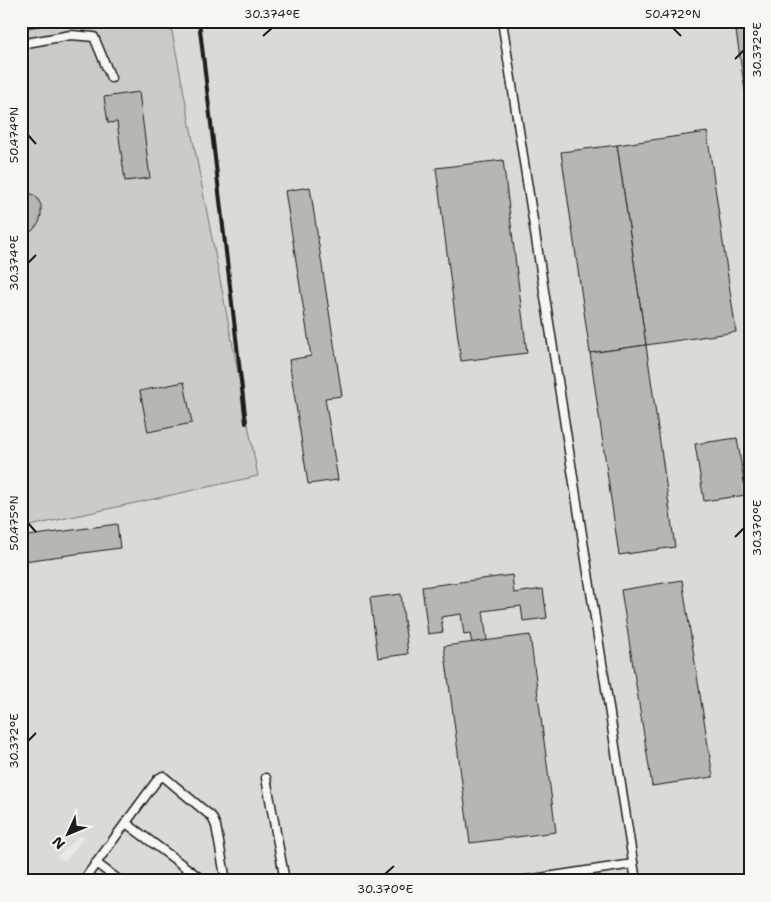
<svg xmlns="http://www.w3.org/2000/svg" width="771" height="902" viewBox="0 0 771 902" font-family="'Shantell Sans',sans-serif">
	<rect width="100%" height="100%" fill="#e9e9e5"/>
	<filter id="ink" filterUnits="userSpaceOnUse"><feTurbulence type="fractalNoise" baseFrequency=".02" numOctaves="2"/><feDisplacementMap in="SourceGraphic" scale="10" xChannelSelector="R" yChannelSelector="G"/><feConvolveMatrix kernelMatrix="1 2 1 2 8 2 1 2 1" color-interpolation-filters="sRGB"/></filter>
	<g filter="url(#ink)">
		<path fill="#dadad6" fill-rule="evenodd" d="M 21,21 L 750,21 L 750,881 L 21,881 ZM 81,835 L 84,838 L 65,861 L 56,857 Z"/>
		<path fill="#cbcbc7" stroke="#747472" d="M 21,21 L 170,21 L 258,476 L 21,528 Z"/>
		<g fill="#b6b6b3" stroke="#1c1c1c">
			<path d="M 21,21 L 52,21 L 52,24 L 21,29 Z"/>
			<path d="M 750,29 L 750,90 L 745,91 L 736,31 Z"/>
			<path d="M 139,92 L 150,178 L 125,181 L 117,122 L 108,123 L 104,97 Z"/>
			<path d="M 21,111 L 26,120 L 27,130 L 21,142 Z"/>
			<path d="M 707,132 L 736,332 L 646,345 L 617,145 Z"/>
			<path d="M 617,145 L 646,345 L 590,353 L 561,152 Z"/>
			<path d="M 503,160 L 527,353 L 461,361 L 436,168 Z"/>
			<path d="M 310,187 L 342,396 L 325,398 L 338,480 L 308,484 L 289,360 L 311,356 L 285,191 Z"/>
			<path d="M 21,189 L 36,196 L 41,205 L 41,215 L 39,223 L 32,231 L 21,234 Z"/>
			<path d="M 646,345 L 675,547 L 619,555 L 590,353 Z"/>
			<path d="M 184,382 L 192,423 L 148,432 L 140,391 Z"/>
			<path d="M 737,438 L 746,495 L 704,501 L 695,444 Z"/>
			<path d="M 117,524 L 120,548 L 24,561 L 23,555 L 21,556 L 21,537 Z"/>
			<path d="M 512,575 L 514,593 L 543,589 L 547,618 L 523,621 L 521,606 L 483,611 L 487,641 L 472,643 L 470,634 L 464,635 L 461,614 L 441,617 L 443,632 L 428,634 L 422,587 Z"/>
			<path d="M 682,580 L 713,777 L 652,786 L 621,590 Z"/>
			<path d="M 401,594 L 408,654 L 378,658 L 370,598 Z"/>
			<path d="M 530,635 L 556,832 L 470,843 L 444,646 Z"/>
		</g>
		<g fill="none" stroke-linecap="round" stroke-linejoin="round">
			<defs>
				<g id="lane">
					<path d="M 502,21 L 636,881"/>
					<path d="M 21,44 L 71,35 L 94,37 L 111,78"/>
					<path d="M 266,778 L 285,881"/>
					<path d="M 126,823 L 204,881"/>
					<path d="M 96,863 L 120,881"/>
					<path d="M 83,881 L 158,779 L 163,776 L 212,817 L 216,826 L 226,881"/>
					<path d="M 520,881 L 633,864"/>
				</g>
			</defs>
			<use href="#lane" stroke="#1c1c1c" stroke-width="11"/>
			<use href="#lane" stroke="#f6f6f2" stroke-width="8"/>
			<path stroke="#1c1c1c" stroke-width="4" d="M 199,21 L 246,423"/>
		</g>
	</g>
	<path fill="none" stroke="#1c1c1c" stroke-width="2" d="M 673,28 L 681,36M 263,36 L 272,28M 735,59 L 744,50M 28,135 L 36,144M 28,263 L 36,255M 28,523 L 36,532M 735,537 L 744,528M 28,741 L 36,733M 385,874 L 394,866"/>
	<rect width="771" height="902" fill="none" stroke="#f6f6f2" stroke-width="55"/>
	<g transform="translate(68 834) rotate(226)" stroke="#f6f6f2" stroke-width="4" paint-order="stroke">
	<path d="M0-4L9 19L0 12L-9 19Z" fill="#1c1c1c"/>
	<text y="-8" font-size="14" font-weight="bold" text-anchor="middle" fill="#1c1c1c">N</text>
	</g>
	<rect x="28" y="28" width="716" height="846" fill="none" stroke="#1c1c1c" stroke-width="2"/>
	<g font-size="12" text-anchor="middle" fill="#1c1c1c">
		<text x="272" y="18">30.374°E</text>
		<text x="673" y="18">50.472°N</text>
		<text transform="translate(757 50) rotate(-90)" y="4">30.372°E</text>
		<text transform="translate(14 135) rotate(-90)" y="4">50.474°N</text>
		<text transform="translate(14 263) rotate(-90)" y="4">30.374°E</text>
		<text transform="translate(14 523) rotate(-90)" y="4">50.475°N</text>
		<text transform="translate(757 528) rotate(-90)" y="4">30.370°E</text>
		<text transform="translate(14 741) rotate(-90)" y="4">30.372°E</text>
		<text x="385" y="893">30.370°E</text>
	</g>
</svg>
